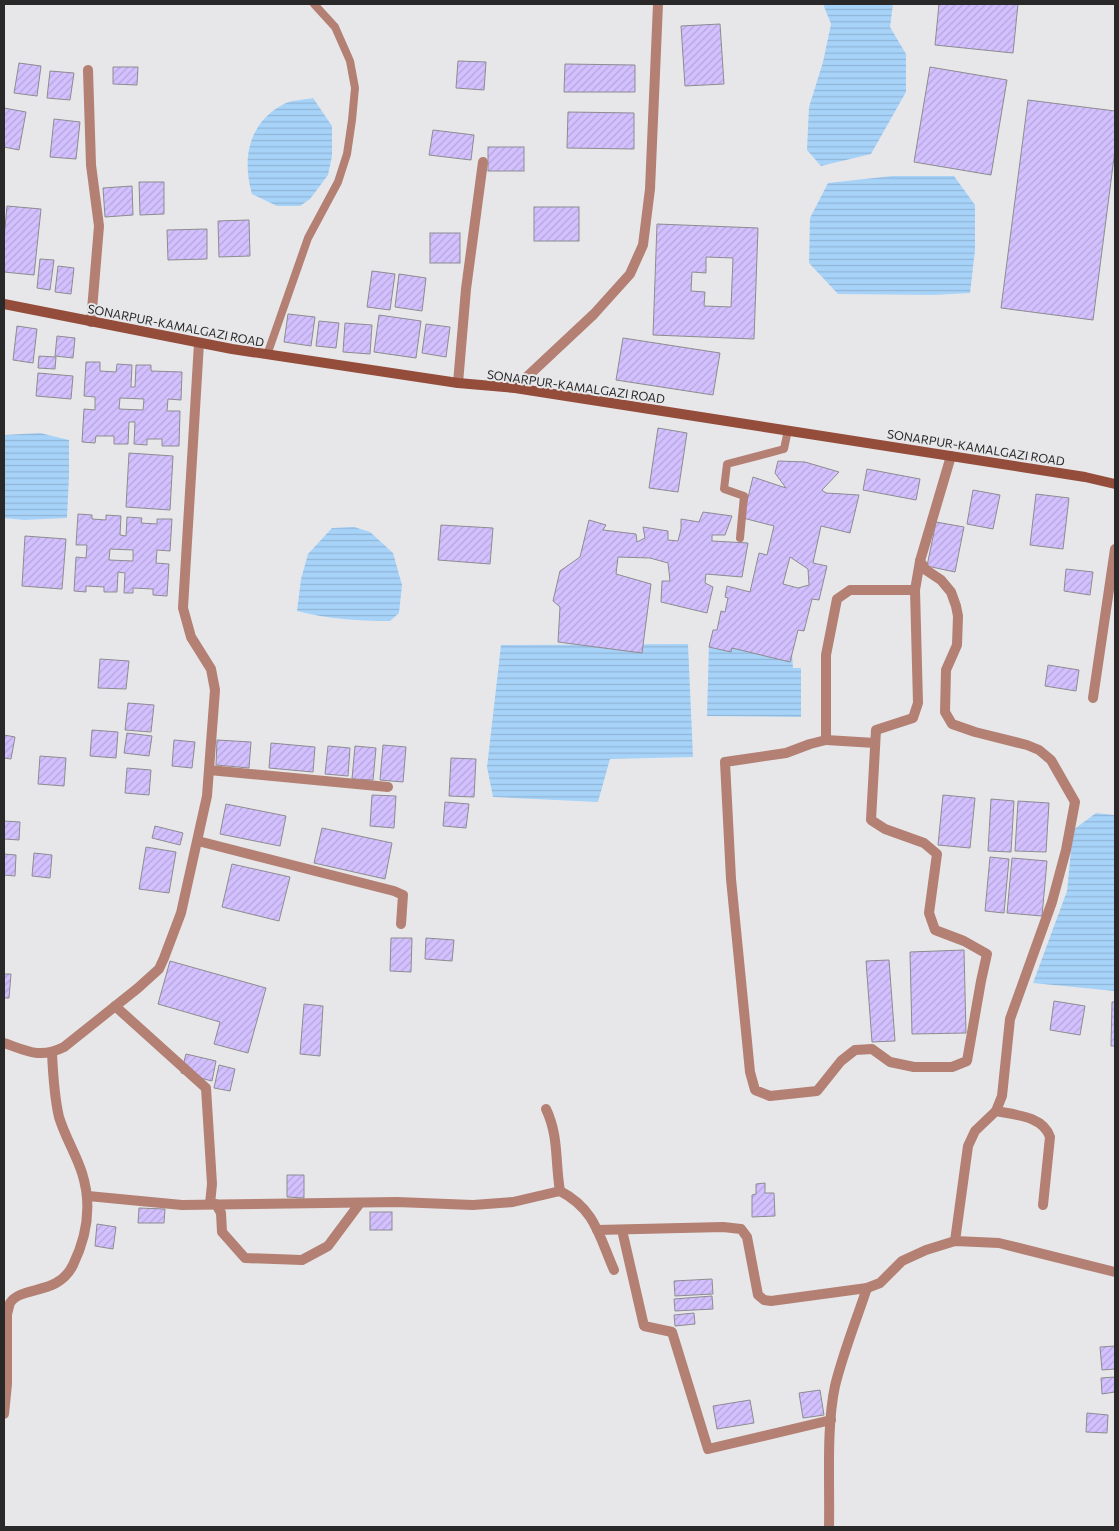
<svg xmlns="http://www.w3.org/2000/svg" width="1119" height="1531" viewBox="0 0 1119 1531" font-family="Commissioner,sans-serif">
	<defs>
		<pattern id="water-rules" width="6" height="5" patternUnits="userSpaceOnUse" patternTransform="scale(1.25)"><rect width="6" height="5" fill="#a7d3f9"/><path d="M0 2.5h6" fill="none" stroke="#90b5d6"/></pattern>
		<pattern id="building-hatch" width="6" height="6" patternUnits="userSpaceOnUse" patternTransform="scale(1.25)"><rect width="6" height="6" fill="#d3c0ff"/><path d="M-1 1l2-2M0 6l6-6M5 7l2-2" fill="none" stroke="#b5a5db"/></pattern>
	</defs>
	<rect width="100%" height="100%" fill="#e7e7ea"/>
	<g fill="url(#water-rules)">
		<path d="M 823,4 L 893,4 L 890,27 L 906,54 L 906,92 L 871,154 L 821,166 L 807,150 L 809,107 L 823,62 L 831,24 Z"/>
		<path d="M 313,98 L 332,126 L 332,156 L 328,175 L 310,199 L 300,206 L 277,206 L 252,194 C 242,159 248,124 282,105 C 290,100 303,100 313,98 Z"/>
		<path d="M 892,176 L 954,176 L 975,205 L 975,250 L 970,293 L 934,295 L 838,294 L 809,263 L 810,218 L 828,183 Z"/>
		<path d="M 40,433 L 69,440 L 69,476 L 67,518 L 24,520 L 4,518 L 4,435 Z"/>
		<path d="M 354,527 L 370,532 L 393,553 L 402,585 L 399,613 L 390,621 C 359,621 328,619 297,611 L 301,579 L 308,554 L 332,528 Z"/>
		<path d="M 791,641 L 793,668 L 801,668 L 801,717 L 707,716 L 709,642 Z"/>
		<path d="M 688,644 L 693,757 L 610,759 L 598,802 L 493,797 L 487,767 L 501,645 Z"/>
		<path d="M 1096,813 L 1115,815 L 1115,991 L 1033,983 L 1067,891 L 1073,830 Z"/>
	</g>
	<g fill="url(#building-hatch)" stroke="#8d8c8f" fill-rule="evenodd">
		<path d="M 939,4 L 1018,4 L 1013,53 L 935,45 Z"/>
		<path d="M 720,24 L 724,84 L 685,86 L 681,26 Z"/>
		<path d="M 458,61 L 486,62 L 484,90 L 456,88 Z"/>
		<path d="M 19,63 L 41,66 L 37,96 L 14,93 Z"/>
		<path d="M 565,64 L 635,65 L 635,92 L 564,92 Z"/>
		<path d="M 113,67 L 138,67 L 137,85 L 113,84 Z"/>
		<path d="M 930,67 L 1007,80 L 991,175 L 914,162 Z"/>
		<path d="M 50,71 L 74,73 L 70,100 L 47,98 Z"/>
		<path d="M 1028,100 L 1115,111 L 1115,150 L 1093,320 L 1001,308 Z"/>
		<path d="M 4,108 L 26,112 L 19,150 L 4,147 Z"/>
		<path d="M 568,112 L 634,113 L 634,149 L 567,148 Z"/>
		<path d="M 54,119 L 80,122 L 76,159 L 50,157 Z"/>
		<path d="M 433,130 L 474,135 L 471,160 L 429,155 Z"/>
		<rect x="488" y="147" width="36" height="24"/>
		<path d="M 139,182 L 164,182 L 164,214 L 140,215 Z"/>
		<path d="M 132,186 L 133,215 L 105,217 L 103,188 Z"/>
		<path d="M 7,206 L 41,209 L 34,275 L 4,272 L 4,239 Z"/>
		<rect x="534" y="207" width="45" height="34"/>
		<path d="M 249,220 L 250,256 L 219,257 L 218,221 Z"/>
		<path d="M 657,224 L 758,228 L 754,339 L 653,335 ZM 706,257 L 733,258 L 731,307 L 704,306 L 705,292 L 691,291 L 692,272 L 706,273 Z"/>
		<path d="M 207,229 L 207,259 L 168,260 L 167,230 Z"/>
		<rect x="430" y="233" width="30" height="30"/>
		<path d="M 40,259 L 54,260 L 50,290 L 37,288 Z"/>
		<path d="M 58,266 L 74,268 L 71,294 L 55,292 Z"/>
		<path d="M 372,271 L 395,274 L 390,310 L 367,307 Z"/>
		<path d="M 399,274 L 426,278 L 422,311 L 395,307 Z"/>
		<path d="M 288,314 L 315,317 L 311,346 L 284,342 Z"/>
		<path d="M 379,315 L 421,321 L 416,358 L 374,352 Z"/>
		<path d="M 319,321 L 339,323 L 336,348 L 316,346 Z"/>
		<path d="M 345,323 L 372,325 L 370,354 L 343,352 Z"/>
		<path d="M 426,324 L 450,327 L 446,357 L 422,353 Z"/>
		<path d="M 17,326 L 37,329 L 33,363 L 13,360 Z"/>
		<path d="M 57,336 L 75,338 L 73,358 L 55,356 Z"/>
		<path d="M 623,338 L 720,353 L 713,395 L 616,380 Z"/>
		<path d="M 39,356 L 56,357 L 55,369 L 38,368 Z"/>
		<path d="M 86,362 L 100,362 L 100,371 L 116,372 L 117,364 L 132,365 L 131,387 L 135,387 L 136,365 L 151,365 L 151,371 L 182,372 L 181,400 L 168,399 L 167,411 L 180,411 L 179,446 L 162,446 L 162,439 L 147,439 L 147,445 L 134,444 L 135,422 L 129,422 L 128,444 L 114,444 L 114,436 L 96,436 L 95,443 L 82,442 L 84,409 L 95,410 L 95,397 L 84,396 ZM 120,398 L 144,399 L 143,410 L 119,409 Z"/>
		<path d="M 38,373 L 73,376 L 71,399 L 36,396 Z"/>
		<path d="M 658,428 L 687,433 L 678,492 L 649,488 Z"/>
		<path d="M 129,453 L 173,456 L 170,510 L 126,507 Z"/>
		<path d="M 778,461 L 805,462 L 839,472 L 822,490 L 826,493 L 859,495 L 850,533 L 821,526 L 813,563 L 827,566 L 819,600 L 812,599 L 804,631 L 798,630 L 790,662 L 732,648 L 731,652 L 709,647 L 713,630 L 717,630 L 721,611 L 725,612 L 728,598 L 725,597 L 727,586 L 750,592 L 759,553 L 767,555 L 774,526 L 743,518 L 753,477 L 786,488 L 775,473 ZM 790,557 L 808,569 L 809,585 L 798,588 L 783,584 Z"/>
		<path d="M 867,469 L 920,479 L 916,500 L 863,490 Z"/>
		<path d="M 973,490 L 1000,495 L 993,529 L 967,524 Z"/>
		<path d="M 1036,494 L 1069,498 L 1063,549 L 1030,545 Z"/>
		<path d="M 703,512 L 732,516 L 725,535 L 712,535 L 712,541 L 748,543 L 742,577 L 706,574 L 705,583 L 713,587 L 707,613 L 661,602 L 662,581 L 670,581 L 668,563 L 650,558 L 618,557 L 616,574 L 651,584 L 642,653 L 558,642 L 560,607 L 553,601 L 560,571 L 580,557 L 589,520 L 606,525 L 603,530 L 636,534 L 637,542 L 645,538 L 643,527 L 668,531 L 668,540 L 678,541 L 681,529 L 681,519 L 699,522 Z"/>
		<path d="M 78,514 L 92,515 L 92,519 L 106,520 L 106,515 L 121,516 L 120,535 L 126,536 L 127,517 L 142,518 L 141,523 L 157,524 L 157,519 L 172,519 L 170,551 L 157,550 L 156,563 L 169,564 L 167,596 L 153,595 L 153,589 L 133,588 L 133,593 L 124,593 L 125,573 L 118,572 L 117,592 L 104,592 L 104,587 L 86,586 L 86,592 L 74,591 L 76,557 L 86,558 L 87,545 L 76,545 ZM 110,549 L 133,550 L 133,561 L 109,560 Z"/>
		<path d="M 936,522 L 964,527 L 955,572 L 927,566 Z"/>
		<path d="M 441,525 L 493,528 L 490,564 L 438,560 Z"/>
		<path d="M 25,536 L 66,539 L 62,589 L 22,586 Z"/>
		<path d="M 1066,569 L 1093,572 L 1090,595 L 1064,591 Z"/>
		<path d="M 100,659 L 129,661 L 126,689 L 98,688 Z"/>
		<path d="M 1048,665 L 1079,670 L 1076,691 L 1045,686 Z"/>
		<path d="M 128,703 L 154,705 L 151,732 L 125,730 Z"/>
		<path d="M 92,730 L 118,732 L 116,758 L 90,756 Z"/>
		<path d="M 127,733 L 152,736 L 149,756 L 124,753 Z"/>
		<path d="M 4,735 L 15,737 L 11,759 L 4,758 Z"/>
		<path d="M 174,740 L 195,742 L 192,768 L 172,766 Z"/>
		<path d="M 217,740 L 251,742 L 249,768 L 216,765 Z"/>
		<path d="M 271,743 L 315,747 L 313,772 L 269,768 Z"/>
		<path d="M 383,745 L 406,747 L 403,782 L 380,780 Z"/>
		<path d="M 328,746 L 350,748 L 348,776 L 325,774 Z"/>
		<path d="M 355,746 L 376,748 L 373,780 L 352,779 Z"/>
		<path d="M 40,756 L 66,758 L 64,786 L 38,784 Z"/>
		<path d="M 451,758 L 476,759 L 474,797 L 449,796 Z"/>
		<path d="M 127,768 L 151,770 L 149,795 L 125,793 Z"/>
		<path d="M 372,795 L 396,796 L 394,828 L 370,826 Z"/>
		<path d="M 943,795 L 975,798 L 970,848 L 938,845 Z"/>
		<path d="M 991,799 L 1014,801 L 1011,852 L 988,851 Z"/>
		<path d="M 1018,801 L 1049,803 L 1046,852 L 1015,851 Z"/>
		<path d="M 445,802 L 469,804 L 466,828 L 443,826 Z"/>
		<path d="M 226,804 L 286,816 L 280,846 L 220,834 Z"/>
		<path d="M 4,821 L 20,822 L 19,840 L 4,839 Z"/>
		<path d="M 155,826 L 183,833 L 180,845 L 152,838 Z"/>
		<path d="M 322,828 L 392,843 L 385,879 L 314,863 Z"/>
		<path d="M 146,847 L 176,852 L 169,893 L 139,889 Z"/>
		<path d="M 34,853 L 52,855 L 50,878 L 32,876 Z"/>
		<path d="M 4,854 L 16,855 L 15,876 L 4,875 Z"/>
		<path d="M 990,857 L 1009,859 L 1004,913 L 985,911 Z"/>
		<path d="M 1012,858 L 1047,861 L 1042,916 L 1007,913 Z"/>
		<path d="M 232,864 L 290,877 L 279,921 L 222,907 Z"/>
		<path d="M 391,938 L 412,938 L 411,972 L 390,971 Z"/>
		<path d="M 426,938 L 454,940 L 452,961 L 425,959 Z"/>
		<path d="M 964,950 L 966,1033 L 912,1034 L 910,952 Z"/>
		<path d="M 889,960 L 895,1041 L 872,1042 L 866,961 Z"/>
		<path d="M 170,961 L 266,988 L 248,1053 L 214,1044 L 220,1022 L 158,1004 Z"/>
		<path d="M 4,974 L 11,974 L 9,998 L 4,998 Z"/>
		<path d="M 1054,1001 L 1085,1006 L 1080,1035 L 1050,1030 Z"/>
		<path d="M 1112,1002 L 1115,1002 L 1115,1046 L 1111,1046 Z"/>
		<path d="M 304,1004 L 323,1006 L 320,1056 L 300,1054 Z"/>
		<path d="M 186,1054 L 216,1061 L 212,1081 L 181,1073 Z"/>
		<path d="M 219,1065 L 235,1069 L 230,1091 L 214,1088 Z"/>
		<path d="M 287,1175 L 304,1175 L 304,1198 L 287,1197 Z"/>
		<path d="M 765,1183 L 765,1193 L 774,1193 L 775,1216 L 752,1217 L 752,1195 L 756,1194 L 756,1184 Z"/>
		<path d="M 139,1208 L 165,1209 L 164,1223 L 138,1223 Z"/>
		<rect x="370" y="1212" width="22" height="18"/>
		<path d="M 97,1224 L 116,1227 L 113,1249 L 95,1246 Z"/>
		<path d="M 712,1279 L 713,1294 L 675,1296 L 674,1281 Z"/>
		<path d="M 712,1296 L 713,1309 L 675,1311 L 674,1299 Z"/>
		<path d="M 694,1313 L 695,1324 L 675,1326 L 674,1315 Z"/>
		<path d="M 1115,1346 L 1115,1369 L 1102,1370 L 1100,1347 Z"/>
		<path d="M 1115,1377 L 1115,1392 L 1102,1394 L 1101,1378 Z"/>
		<path d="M 820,1390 L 824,1415 L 803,1418 L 799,1393 Z"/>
		<path d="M 750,1400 L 754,1423 L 717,1429 L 713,1406 Z"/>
		<path d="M 1087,1413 L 1108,1415 L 1107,1433 L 1086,1432 Z"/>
	</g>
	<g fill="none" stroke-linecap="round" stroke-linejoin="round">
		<g stroke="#b38073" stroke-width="8">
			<path d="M 267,355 L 308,238 L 338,182 L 347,154 L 352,120 L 355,88 L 350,61 L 335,27 L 314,4"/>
			<path d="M 740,538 L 744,496 L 724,489 L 727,464 L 784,449 L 788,430"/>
		</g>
		<g stroke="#b38073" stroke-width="10">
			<path d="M 88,70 L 91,165 L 99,226 L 91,322"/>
			<path d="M 458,383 L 466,289 L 483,162"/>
			<path d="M 515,388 L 594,314 L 630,274 L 643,245 L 650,189 L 658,4"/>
			<path d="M 951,456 L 920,561 L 926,570 L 941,580 L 951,592 L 956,606 L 958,616 L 957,645 L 946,670 L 945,712 L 952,724 L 975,732 L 1027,745 L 1039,750 L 1051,760 L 1075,802 L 1066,850 L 1052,902 L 1010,1019 L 1002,1096 L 996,1111 L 975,1131 L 968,1146 L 955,1241"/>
			<path d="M 915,590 L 850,590 L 837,599 L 826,655 L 826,740 L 810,744 L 786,753 L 725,762 L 731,879 L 750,1072 L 755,1090 L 770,1096 L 817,1091 L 841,1061 L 855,1050 L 872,1049 L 890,1062 L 914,1067 L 952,1067 L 967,1061 L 981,981 L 987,954 L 964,941 L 935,930 L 929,913 L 937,854 L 924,843 L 885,829 L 871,820 L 876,730 L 913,718 L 918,703 L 915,590 L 920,561"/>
			<path d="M 1093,698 L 1115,549"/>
			<path d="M 826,740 L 875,743"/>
			<path d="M 209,770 L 388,787"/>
			<path d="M 198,841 L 394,891 L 403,895 L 401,924"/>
			<path d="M 115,1006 L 206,1088 L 212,1184 L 210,1204"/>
			<path d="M 4,1043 C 27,1051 40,1059 64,1047 L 138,988 L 159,969 L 164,958 L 181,913 L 207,796 L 215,690 L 211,669 L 191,637 L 183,608 L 199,343"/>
			<path d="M 546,1109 C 559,1136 555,1162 560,1191"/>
			<path d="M 996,1111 C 1015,1115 1043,1116 1050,1137 L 1043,1205"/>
			<path d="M 88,1196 L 182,1205 L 397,1202 L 473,1205 L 513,1202 L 560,1191 C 595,1209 599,1236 614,1270"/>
			<path d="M 216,1204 L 221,1213 L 222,1232 L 245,1258 L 302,1260 L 328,1246 L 360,1203"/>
			<path d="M 597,1230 L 723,1227 L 741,1229 L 747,1237 L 758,1295 L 764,1300 L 771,1301 L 867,1288"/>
			<path d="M 622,1230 L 644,1326 L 672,1332 L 708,1449 L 831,1420"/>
			<path d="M 4,1414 L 7,1384 L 7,1314 C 8,1311 9,1306 10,1303 C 22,1285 58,1296 73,1265 C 87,1236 92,1204 82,1173 C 76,1154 65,1137 59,1117 C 54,1096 53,1074 52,1053"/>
			<path d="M 829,1527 C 830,1484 826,1428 835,1386 C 843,1353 856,1321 867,1288 L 880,1283 L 902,1261 L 926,1250 L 955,1241 L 999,1243 L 1115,1272"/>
		</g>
		<path stroke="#954d3b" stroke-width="10" d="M 4,304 L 232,349 L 458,383 L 515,388 L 1085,477 L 1115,484"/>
	</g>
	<g text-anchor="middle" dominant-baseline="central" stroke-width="4" stroke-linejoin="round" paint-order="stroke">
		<g font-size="12" fill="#29292a" stroke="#e7e7ea">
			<text transform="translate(176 325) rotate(11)">SONARPUR-KAMALGAZI ROAD</text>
			<text transform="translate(576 386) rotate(8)">SONARPUR-KAMALGAZI ROAD</text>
			<text transform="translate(976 447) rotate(9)">SONARPUR-KAMALGAZI ROAD</text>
		</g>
	</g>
	<rect width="1119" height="1531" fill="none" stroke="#29292a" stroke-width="10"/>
</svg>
